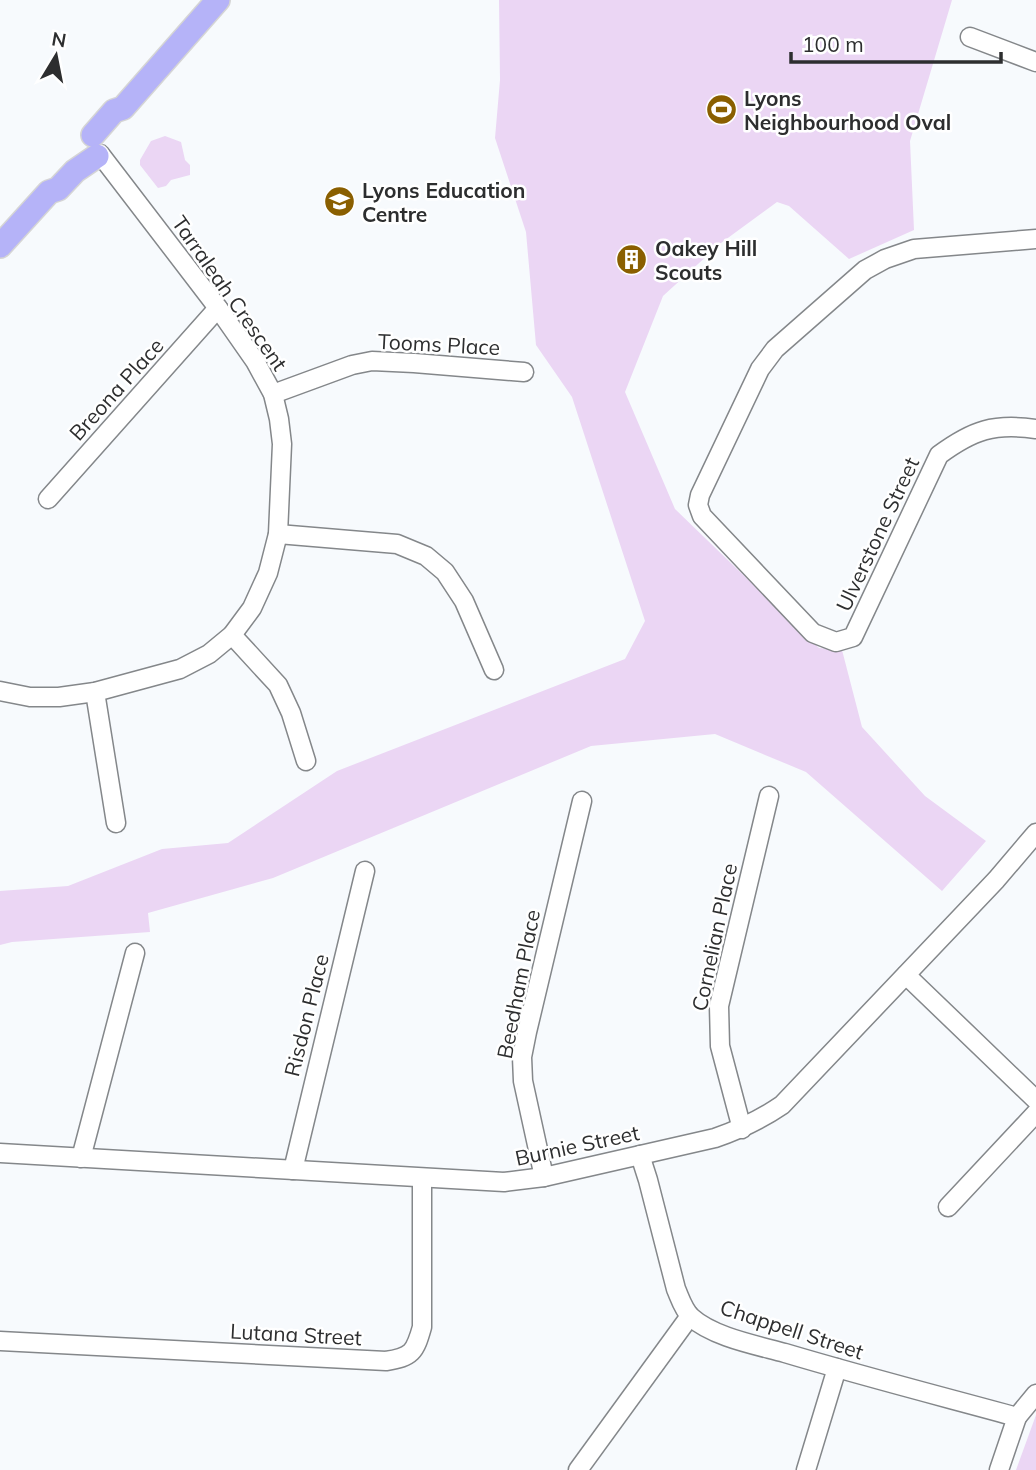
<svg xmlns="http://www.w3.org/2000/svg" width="1036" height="1470" viewBox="0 0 1036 1470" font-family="Mulish,sans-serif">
	<rect width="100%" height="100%" fill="#f7fafd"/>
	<g fill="#ebd6f4">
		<path d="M 499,0 L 952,0 L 910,141 L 914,230 L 849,259 L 789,206 L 777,202 L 721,243 L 663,296 L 625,392 L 675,509 L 819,648 L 842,650 L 862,727 L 925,796 L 986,841 L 942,891 L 806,772 L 715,734 L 591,746 L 273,878 L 148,913 L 150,932 L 12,942 L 0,945 L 0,891 L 68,886 L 162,849 L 228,843 L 337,771 L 625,659 L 645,621 L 572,397 L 536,345 L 526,232 L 495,138 L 500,80 Z"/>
		<path d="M 165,136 L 181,142 L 185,160 L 190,165 L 190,175 L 171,180 L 166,186 L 158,188 L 140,165 L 140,160 L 151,141 Z"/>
		<path d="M 1036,1415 L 1036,1470 L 1016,1470 Z"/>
	</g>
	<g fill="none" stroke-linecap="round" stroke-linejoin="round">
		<defs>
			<g id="minor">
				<path d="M 970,37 L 1036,62"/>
				<path d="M 1036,239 L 914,249 L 885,259 L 865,270 L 775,349 L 760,369 L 700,495 L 698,505 L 702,516 L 813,633 L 836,642 L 853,637 L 939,455 C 973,430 994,423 1036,429"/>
				<path d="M 273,394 L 352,365 L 372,361 L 414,363 L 524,372"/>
				<path d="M 48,499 L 218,308"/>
				<path d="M 278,534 L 397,544 L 426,556 L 445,572 L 464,601 L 494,670"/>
				<path d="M 232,635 L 278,685 L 291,713 L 306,761"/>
				<path d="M 0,691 L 30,697 L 59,697 L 95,692 L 180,669 L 209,654 L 232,635 L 252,608 L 268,573 L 278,534 L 282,444 L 279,419 L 273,394 L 255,361 L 218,308 L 100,154"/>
				<path d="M 95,692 L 116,823"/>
				<path d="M 906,975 L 1036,1100"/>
				<path d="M 742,1129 L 720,1046 L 719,1006 L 769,796"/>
				<path d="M 0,1153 L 504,1182 L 544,1177 L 715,1138 C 741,1129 760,1120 782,1105 L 996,880 L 1036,833"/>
				<path d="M 640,1155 L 648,1180 L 676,1289 C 680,1298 683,1309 691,1317 C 713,1337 756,1345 785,1353 C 862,1376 940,1396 1017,1417 L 1036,1394"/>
				<path d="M 81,1158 L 135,953"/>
				<path d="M 293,1170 L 365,871"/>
				<path d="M 544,1177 L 523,1081 L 522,1057 L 527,1032 L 582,801"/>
				<path d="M 948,1207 L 1036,1113"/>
				<path d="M 0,1341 L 386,1361 C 412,1357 415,1352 422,1327 L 422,1178"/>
				<path d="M 578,1470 L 690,1316"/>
				<path d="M 806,1470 L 837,1368"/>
				<path d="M 999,1470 L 1017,1417"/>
			</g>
			<g id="major">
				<path d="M 93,135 L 114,111 L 123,108 L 218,0"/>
				<path d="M 0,246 L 49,192 L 58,189 L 75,171 L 97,156"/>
			</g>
		</defs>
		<use href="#minor" stroke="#84878a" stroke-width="21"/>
		<use href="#major" stroke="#d5d5d5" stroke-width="26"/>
		<use href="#minor" stroke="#fff" stroke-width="18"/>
		<use href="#major" stroke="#b5b3f8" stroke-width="23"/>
	</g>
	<defs>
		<symbol id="stadium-disc" viewBox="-11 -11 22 22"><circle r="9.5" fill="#8a5f00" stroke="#fff"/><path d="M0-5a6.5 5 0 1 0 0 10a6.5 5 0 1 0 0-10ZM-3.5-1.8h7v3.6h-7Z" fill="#fff"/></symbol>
		<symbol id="university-disc" viewBox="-11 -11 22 22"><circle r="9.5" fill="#8a5f00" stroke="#fff"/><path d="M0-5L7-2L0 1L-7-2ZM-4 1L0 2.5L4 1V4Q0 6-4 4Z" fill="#fff"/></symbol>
		<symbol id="building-disc" viewBox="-11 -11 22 22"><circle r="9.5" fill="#8a5f00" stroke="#fff"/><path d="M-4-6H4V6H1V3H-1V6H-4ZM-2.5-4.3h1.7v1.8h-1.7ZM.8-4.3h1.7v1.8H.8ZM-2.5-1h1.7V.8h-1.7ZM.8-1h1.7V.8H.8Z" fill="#fff"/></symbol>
	</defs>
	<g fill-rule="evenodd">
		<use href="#stadium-disc" x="704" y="92" width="35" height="35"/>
		<use href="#university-disc" x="322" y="184" width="35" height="35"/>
		<use href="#building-disc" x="614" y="242" width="35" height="35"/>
	</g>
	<g text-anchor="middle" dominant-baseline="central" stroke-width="5" stroke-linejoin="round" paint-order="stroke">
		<g font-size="21" font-weight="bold" fill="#2d2e2f" stroke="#fff" text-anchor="start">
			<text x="744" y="98">Lyons<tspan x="744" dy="24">Neighbourhood Oval</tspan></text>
			<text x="362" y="190">Lyons Education<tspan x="362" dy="24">Centre</tspan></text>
			<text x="655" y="248">Oakey Hill<tspan x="655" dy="24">Scouts</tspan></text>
		</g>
		<g font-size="21" fill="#2d2e2f" stroke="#fff">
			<text transform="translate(230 293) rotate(55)">Tarraleah Crescent</text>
			<text transform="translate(439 344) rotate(3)">Tooms Place</text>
			<text transform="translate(116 389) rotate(-48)">Breona Place</text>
			<text transform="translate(877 534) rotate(-65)">Ulverstone Street</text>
			<text transform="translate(714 937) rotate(-78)">Cornelian Place</text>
			<text transform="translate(518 984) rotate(-79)">Beedham Place</text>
			<text transform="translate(306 1015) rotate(-76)">Risdon Place</text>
			<text transform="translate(577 1145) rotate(-12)">Burnie Street</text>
			<text transform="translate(792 1329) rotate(18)">Chappell Street</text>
			<text transform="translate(296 1334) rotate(3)">Lutana Street</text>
		</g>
	</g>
	<g transform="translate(56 56) rotate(10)" stroke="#ffffff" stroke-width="5" paint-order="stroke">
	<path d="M0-5L12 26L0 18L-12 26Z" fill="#2d2e2f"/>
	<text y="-10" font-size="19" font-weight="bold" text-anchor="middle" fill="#2d2e2f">N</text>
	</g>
	<path d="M791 52v10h210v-10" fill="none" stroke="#2d2e2f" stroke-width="3.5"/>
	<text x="802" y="52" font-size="21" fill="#2d2e2f" stroke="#ffffff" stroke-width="5" paint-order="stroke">100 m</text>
</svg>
